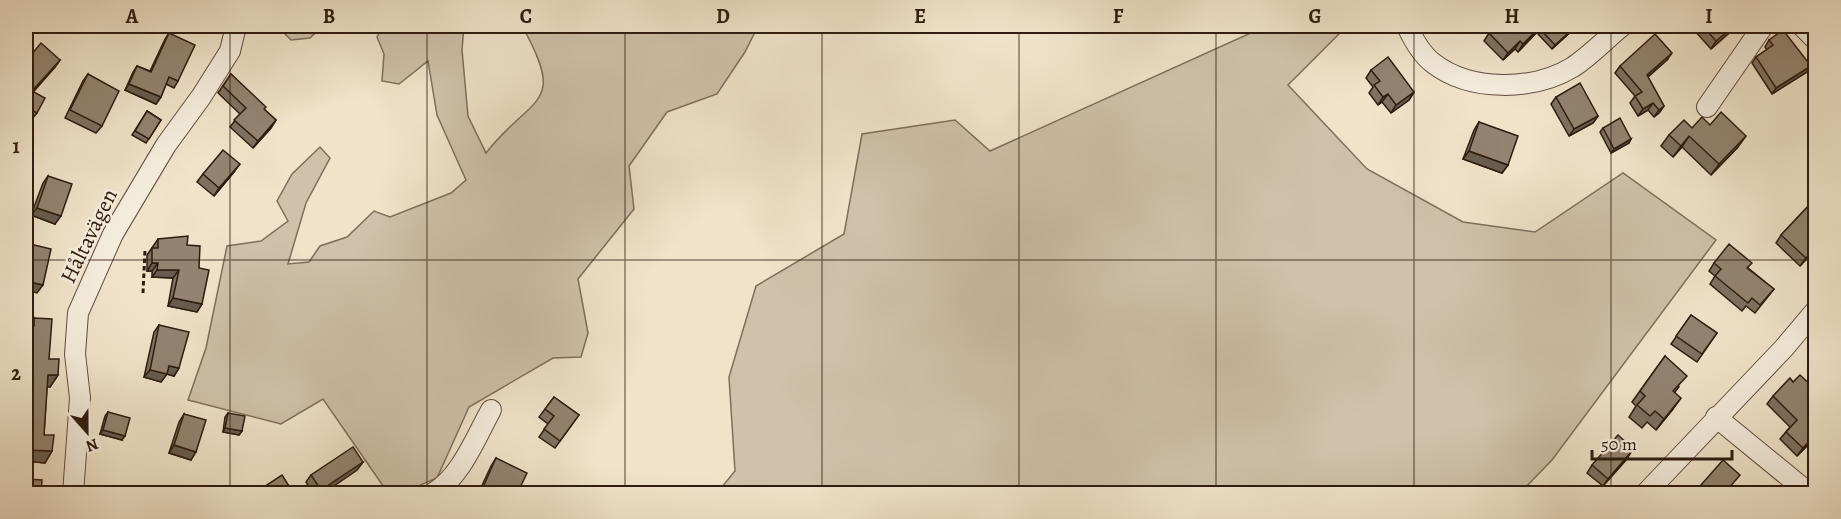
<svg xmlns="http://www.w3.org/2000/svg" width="1841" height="519" viewBox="0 0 1841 519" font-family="Alegreya,serif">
	<rect width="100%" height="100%" fill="#f0e3ca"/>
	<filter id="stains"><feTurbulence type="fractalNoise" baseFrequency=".00333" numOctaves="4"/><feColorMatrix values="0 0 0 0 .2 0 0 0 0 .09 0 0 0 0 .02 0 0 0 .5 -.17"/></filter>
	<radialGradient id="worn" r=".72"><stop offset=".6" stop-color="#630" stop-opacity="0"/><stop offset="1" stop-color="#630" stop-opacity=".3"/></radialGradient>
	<g fill="#cfc1aa" stroke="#7f6e5c" stroke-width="1.5">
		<path d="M 277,26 L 322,26 L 310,38 L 291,40 Z"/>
		<path d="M 383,26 L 464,26 L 462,50 L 468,116 L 486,153 C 532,94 568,108 522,26 L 758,26 L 745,52 L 717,94 L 667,112 L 629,166 L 634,209 L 578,279 L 588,333 L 581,357 L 553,358 L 469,407 L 437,478 L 402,493 L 388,493 L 323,399 L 281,424 L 188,400 L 206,348 L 227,246 L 261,241 L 288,221 L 277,201 L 292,174 L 320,147 L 330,158 L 306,203 L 288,264 L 309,262 L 320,246 L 347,237 L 374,211 L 390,217 L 451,193 L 466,180 L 437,115 L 428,61 L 399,84 L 382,81 L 384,54 L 377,37 Z"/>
		<path d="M 1266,26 L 1352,26 L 1344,29 L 1288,85 L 1367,169 L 1463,222 L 1535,232 L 1623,173 L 1716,240 L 1552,460 L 1520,493 L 717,493 L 735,471 L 729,377 L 756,286 L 844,234 L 862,134 L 955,120 L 990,151 Z"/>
	</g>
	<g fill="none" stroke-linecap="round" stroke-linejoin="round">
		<defs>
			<g id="minor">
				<path d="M 1407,26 C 1413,39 1421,54 1433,63 C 1470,92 1534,91 1573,67 C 1591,55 1606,39 1622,26"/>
				<path d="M 1802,26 L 1816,40"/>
				<path d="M 1707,107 L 1763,26"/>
				<path d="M 1716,417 L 1810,494"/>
				<path d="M 73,494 L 80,398 L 75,354 L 78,313 L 113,234 L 166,145 L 201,97 L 230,51 L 236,26"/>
				<path d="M 432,494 C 461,477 475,439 491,410"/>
				<path d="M 1645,494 L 1784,348 L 1816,310"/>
			</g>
		</defs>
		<use href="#minor" stroke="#5f4e3e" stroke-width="22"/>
		<path stroke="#2f1c0f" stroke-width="3" stroke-dasharray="4.5 3" stroke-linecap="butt" d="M 143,293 L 145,250"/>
		<use href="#minor" stroke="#f5eddd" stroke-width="20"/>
	</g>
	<g fill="#7e7160" stroke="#2f1c0f" stroke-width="1.5">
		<path d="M 1541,26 L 1537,32 L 1518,52 L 1515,49 L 1503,60 L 1484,41 L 1489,33 Z"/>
		<path d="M 1546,26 L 1577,26 L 1552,49 L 1538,34 Z"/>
		<path d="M 1698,26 L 1737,26 L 1711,49 L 1694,30 Z"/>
		<path d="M 169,33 L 178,81 L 174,88 L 166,84 L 161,97 L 156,104 L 125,90 L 133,72 L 137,66 L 150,71 L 165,39 Z"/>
		<path d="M 1769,40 L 1807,72 L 1772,94 L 1752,63 L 1756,57 L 1767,50 L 1765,47 Z"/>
		<path d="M 60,60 L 55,67 L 33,92 L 37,113 L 31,120 L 26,117 L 26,61 Z"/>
		<path d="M 1667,60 L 1648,77 L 1664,106 L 1659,113 L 1654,117 L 1648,110 L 1638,116 L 1630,103 L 1635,96 L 1615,73 L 1620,66 Z"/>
		<path d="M 1371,70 L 1414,92 L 1409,100 L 1391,113 L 1382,102 L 1378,105 L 1369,93 L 1373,87 L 1366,78 Z"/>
		<path d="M 88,74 L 102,126 L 96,133 L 65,118 L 83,81 Z"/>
		<path d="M 231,74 L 264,109 L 276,120 L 271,128 L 253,148 L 230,127 L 240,114 L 218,93 Z"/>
		<path d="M 1556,97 L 1598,116 L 1593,123 L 1569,136 L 1551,104 Z"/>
		<path d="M 147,111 L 161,120 L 146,143 L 132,135 Z"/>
		<path d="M 1479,122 L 1508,165 L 1502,173 L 1463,159 L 1474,130 Z"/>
		<path d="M 1710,125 L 1738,147 L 1711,175 L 1682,147 L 1673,157 L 1661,146 L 1669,135 L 1692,128 Z"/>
		<path d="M 1603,128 L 1631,139 L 1629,143 L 1611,153 L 1600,132 Z"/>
		<path d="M 234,172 L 214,196 L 197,182 L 203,174 Z"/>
		<path d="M 48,176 L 55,224 L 31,215 L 43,183 Z"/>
		<path d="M 1815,199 L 1815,250 L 1800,266 L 1776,243 L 1781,235 Z"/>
		<path d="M 158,239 L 187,245 L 199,268 L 202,304 L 197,312 L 168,306 L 173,278 L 152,277 L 152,271 L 147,271 L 147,255 Z"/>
		<path d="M 1714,263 L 1748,268 L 1774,289 L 1755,313 L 1746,306 L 1742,311 L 1710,284 L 1715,276 L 1709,271 Z"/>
		<path d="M 1691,315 L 1717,333 L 1697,362 L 1671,344 Z"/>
		<path d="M 34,318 L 49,359 L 58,375 L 50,387 L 47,386 L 44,435 L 52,451 L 45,463 L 26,461 L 26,325 L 29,326 Z"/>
		<path d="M 159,325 L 179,368 L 174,376 L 167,374 L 161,382 L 144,377 L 154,332 Z"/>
		<path d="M 1665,356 L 1679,387 L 1675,392 L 1673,409 L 1656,430 L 1647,422 L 1642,428 L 1629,417 L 1636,406 L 1632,402 Z"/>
		<path d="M 1773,396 L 1815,403 L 1815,423 L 1812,427 L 1812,441 L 1797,456 L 1780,439 L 1790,427 L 1767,404 Z"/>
		<path d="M 554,397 L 579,415 L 555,448 L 539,437 L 548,424 L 539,417 Z"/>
		<path d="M 108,412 L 122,440 L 100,434 L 105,416 Z"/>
		<path d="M 228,413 L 242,431 L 239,435 L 223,432 L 225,417 Z"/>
		<path d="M 184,414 L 191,460 L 169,453 L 179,422 Z"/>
		<path d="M 1627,448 L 1631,452 L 1626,460 L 1603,486 L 1587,473 L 1592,465 Z"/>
		<path d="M 496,458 L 517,494 L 478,494 L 491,466 Z"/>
		<path d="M 363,462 L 357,470 L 322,494 L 313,494 L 306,482 L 311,475 Z"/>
	</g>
	<g fill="#675c4e" stroke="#2f1c0f" stroke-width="1.5">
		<path d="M 1541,26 L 1537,32 L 1518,52 L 1523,44 Z"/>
		<path d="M 1576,26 L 1577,26 L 1576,27 L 1552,49 L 1555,45 Z"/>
		<path d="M 1734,26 L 1737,26 L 1711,49 L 1716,41 Z"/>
		<path d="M 1520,41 L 1515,49 L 1503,60 L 1508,53 Z"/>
		<path d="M 1672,53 L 1667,60 L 1642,82 L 1647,75 Z"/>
		<path d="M 60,60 L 55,67 L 27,99 L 32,91 Z"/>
		<path d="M 1811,66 L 1807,72 L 1772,94 L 1776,88 Z"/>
		<path d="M 129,84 L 161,97 L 156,104 L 125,90 Z"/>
		<path d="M 1414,92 L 1409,100 L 1391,113 L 1396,105 Z"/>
		<path d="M 1388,94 L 1382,102 L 1378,105 L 1383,97 Z"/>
		<path d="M 1653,103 L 1648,110 L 1638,116 L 1643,109 Z"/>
		<path d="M 1664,106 L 1659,113 L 1654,117 L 1659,110 Z"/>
		<path d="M 1598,116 L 1593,123 L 1569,136 L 1574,129 Z"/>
		<path d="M 276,120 L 271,128 L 253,148 L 258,141 Z"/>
		<path d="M 1689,136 L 1682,147 L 1673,157 L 1681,146 Z"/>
		<path d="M 1746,136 L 1738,147 L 1711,175 L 1719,164 Z"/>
		<path d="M 1631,139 L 1629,143 L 1611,153 L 1614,149 Z"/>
		<path d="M 1469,151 L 1508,165 L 1502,173 L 1463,159 Z"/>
		<path d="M 240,164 L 234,172 L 214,196 L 219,188 Z"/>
		<path d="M 37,208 L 61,216 L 55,224 L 31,215 Z"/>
		<path d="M 1815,248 L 1815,250 L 1800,266 L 1806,258 Z"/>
		<path d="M 152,263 L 158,263 L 152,271 L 147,271 Z"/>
		<path d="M 157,270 L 179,270 L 173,278 L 152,277 Z"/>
		<path d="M 26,281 L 43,285 L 37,293 L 26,290 Z"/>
		<path d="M 173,298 L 202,304 L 197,312 L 168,306 Z"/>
		<path d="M 26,361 L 33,362 L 26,373 Z"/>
		<path d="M 169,366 L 179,368 L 174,376 L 167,374 L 161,382 L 144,377 L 150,370 Z"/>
		<path d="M 48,375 L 58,375 L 50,387 L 40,386 Z"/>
		<path d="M 1681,398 L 1673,409 L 1656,430 L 1664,419 Z"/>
		<path d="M 225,428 L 242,431 L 239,435 L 223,432 Z"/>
		<path d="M 103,430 L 125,436 L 122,440 L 100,434 Z"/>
		<path d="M 1815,435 L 1812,441 L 1797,456 L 1803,448 Z"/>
		<path d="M 174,445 L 196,452 L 191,460 L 169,453 Z"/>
		<path d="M 27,450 L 52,451 L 45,463 L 26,461 L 26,452 Z"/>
		<path d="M 1631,452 L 1626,460 L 1603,486 L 1608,479 Z"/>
		<path d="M 363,462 L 357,470 L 322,494 L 318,494 L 321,490 Z"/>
	</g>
	<g fill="#938370" stroke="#2f1c0f" stroke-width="1.5">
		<path d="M 1497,26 L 1541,26 L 1523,44 L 1520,41 L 1508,53 L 1489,33 Z"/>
		<path d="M 1546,26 L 1576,26 L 1555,45 L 1541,30 Z"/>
		<path d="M 1703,26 L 1734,26 L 1716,41 Z"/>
		<path d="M 1783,30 L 1811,66 L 1776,88 L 1756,57 L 1773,45 L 1769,40 Z"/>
		<path d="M 169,33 L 195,45 L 178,81 L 169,77 L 161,97 L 129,84 L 137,66 L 151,72 Z"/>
		<path d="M 1655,34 L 1672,53 L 1647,75 L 1664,106 L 1659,110 L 1653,103 L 1643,109 L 1635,96 L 1642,92 L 1620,66 Z"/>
		<path d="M 41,43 L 60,60 L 32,91 L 45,98 L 37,113 L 26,107 L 26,61 Z"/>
		<path d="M 1388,57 L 1414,92 L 1396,105 L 1388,94 L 1383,97 L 1374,85 L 1380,81 L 1371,70 Z"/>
		<path d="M 88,74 L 119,91 L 102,126 L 70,110 Z"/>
		<path d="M 231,74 L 266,107 L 264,109 L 276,120 L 258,141 L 234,120 L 246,108 L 223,86 Z"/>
		<path d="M 1580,83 L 1598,116 L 1574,129 L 1556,97 Z"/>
		<path d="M 147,111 L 161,120 L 149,139 L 135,131 Z"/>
		<path d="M 1721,112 L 1746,136 L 1719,164 L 1689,136 L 1681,146 L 1669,135 L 1684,120 L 1692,128 L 1702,117 L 1710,125 Z"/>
		<path d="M 1620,118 L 1631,139 L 1614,149 L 1603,128 Z"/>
		<path d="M 1479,122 L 1518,136 L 1508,165 L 1469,151 Z"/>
		<path d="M 223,150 L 240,164 L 219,188 L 203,174 Z"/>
		<path d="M 48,176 L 72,184 L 61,216 L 37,208 Z"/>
		<path d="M 1815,199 L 1815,248 L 1806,258 L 1781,235 Z"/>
		<path d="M 188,236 L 187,245 L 200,246 L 199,268 L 209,270 L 202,304 L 173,298 L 179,270 L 157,270 L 158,263 L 152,263 L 152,248 L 158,248 L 158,239 Z"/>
		<path d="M 26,243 L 51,249 L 43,285 L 26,281 Z"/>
		<path d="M 1729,244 L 1752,263 L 1747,268 L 1774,289 L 1760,305 L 1752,298 L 1748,303 L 1715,276 L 1721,269 L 1714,263 Z"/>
		<path d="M 1691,315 L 1717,333 L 1702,354 L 1676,336 Z"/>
		<path d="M 34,318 L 52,319 L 49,359 L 59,359 L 58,375 L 48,375 L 44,435 L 54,435 L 52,451 L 27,450 L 28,438 L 26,438 L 26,402 L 28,402 L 29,394 L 31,394 L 33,362 L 26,361 L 26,325 L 34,326 Z"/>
		<path d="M 159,325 L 189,332 L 179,368 L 169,366 L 167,374 L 150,370 Z"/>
		<path d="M 1665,356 L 1687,376 L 1673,391 L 1681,398 L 1664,419 L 1655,411 L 1650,416 L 1637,405 L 1645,396 L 1640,391 Z"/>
		<path d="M 1800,375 L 1815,389 L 1815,399 L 1814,401 L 1815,403 L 1815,421 L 1811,426 L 1815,431 L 1815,435 L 1803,448 L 1786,432 L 1797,420 L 1773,396 L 1790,378 L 1793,382 Z"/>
		<path d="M 554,397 L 579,415 L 560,441 L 544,429 L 554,416 L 545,409 Z"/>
		<path d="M 108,412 L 130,418 L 125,436 L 103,430 Z"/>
		<path d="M 228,413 L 245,416 L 242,431 L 225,428 Z"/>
		<path d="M 184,414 L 206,420 L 196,452 L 174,445 Z"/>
		<path d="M 1618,435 L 1629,445 L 1626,448 L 1631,452 L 1608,479 L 1592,465 Z"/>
		<path d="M 353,447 L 363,462 L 321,490 L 311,475 Z"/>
		<path d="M 496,458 L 527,473 L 517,494 L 480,494 Z"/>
		<path d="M 1723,460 L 1740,475 L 1724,494 L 1693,494 Z"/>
		<path d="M 282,475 L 294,494 L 253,494 Z"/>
		<path d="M 26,479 L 42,480 L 41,494 L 26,494 Z"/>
	</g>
	<path fill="none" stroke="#2f1c0f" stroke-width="1.5" stroke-opacity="0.55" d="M 230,26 L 230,494M 427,26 L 427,494M 625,26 L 625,494M 822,26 L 822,494M 1019,26 L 1019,494M 1216,26 L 1216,494M 1414,26 L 1414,494M 1611,26 L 1611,494M 26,260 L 1816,260"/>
	<g text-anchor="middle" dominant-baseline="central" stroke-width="5" stroke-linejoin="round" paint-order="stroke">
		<g font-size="22" fill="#2f1c0f" stroke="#f5eddd">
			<text transform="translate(89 236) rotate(-64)">Håltavägen</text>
		</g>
	</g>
	<rect width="1841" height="519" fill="none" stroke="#f0e3ca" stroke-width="66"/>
	<g transform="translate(87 432) rotate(159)" stroke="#f5eddd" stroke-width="4.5" paint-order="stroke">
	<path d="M0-4.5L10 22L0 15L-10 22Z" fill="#2f1c0f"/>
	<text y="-9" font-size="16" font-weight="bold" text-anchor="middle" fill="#2f1c0f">N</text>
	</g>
	<path d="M1592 450v9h140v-9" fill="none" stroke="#2f1c0f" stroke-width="3"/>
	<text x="1601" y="450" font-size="18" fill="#2f1c0f" stroke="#f5eddd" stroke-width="4.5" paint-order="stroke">50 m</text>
	<rect x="33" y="33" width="1775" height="453" fill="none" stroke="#2f1c0f" stroke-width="2"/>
	<g font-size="20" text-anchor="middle" font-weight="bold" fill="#2f1c0f">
		<text x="132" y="23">A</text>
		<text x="329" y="23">B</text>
		<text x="526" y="23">C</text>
		<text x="723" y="23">D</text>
		<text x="920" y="23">E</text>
		<text x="1118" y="23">F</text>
		<text x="1315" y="23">G</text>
		<text x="1512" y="23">H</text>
		<text x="1709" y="23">I</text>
		<text x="16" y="153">1</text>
		<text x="16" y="380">2</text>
	</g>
	<rect width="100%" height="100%" filter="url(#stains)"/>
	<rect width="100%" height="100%" fill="url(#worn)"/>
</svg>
